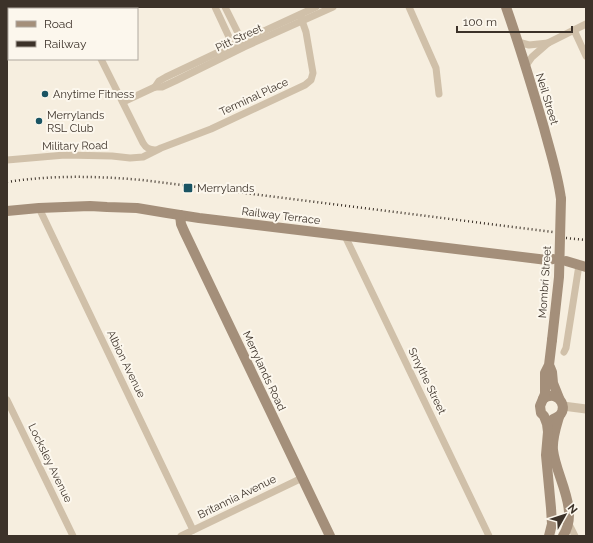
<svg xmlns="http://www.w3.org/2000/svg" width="593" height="543" viewBox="0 0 593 543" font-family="Raleway,sans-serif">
	<rect width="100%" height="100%" fill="#f6eedf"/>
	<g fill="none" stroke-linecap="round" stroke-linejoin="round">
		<g stroke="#d0c0a9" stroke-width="7">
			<path d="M 76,7 L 77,9"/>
			<path d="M 215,7 L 229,37 L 229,47"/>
			<path d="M 225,7 L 242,41"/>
			<path d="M 409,7 L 436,68 L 439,94"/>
			<path d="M 574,30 L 586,56"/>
			<path d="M 518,42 L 529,45 L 548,43"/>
			<path d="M 7,56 L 9,55"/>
			<path d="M 101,59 L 143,143 C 146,148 149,150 155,150"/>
			<path d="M 525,67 L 532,57 L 548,43 L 586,24"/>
			<path d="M 155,87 L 159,81 L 166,77 L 242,41 L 316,7"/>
			<path d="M 123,102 L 155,87 L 162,87 L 175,81 L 244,47 L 333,7"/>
			<path d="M 7,160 L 65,155 L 112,156 L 130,158 L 143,157 L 161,148 L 211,129 L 305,85 L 311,80 L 313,73 L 306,32 L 300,15"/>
			<path d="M 39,208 L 193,530"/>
			<path d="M 345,236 L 489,536"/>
			<path d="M 564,352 L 566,348 L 579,265"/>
			<path d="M 7,400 L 73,536"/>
			<path d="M 569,524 L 575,536"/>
			<path d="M 181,536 L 302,478"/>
		</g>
		<path stroke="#d0c0a9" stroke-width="9" d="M 563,406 L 586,409"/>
		<g stroke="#a48f7a" stroke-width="10">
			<path d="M 506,7 C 520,47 532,87 544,128 C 550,151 558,175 561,199"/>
			<path d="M 7,211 L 39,208 L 90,206 L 107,207 L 137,208 L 167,213 L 199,218 L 547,260 L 553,259"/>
			<path d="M 180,215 L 181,224 L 184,231 L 330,536"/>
			<path d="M 566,261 L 586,267"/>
			<path d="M 550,367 L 552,372 L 553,383 L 559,398"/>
			<path d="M 543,399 C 559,387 573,413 553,419"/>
			<path d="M 559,417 C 556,427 552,439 553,450 C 556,477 580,510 563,536"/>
			<path d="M 549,536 L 552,524 L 551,508 L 546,455 L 548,432 L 547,424 L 544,416 L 541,413 L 540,406 L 545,394 L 545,373 L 549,365 L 552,340"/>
		</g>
		<g stroke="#3c3229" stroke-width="2.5" stroke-dasharray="1 3" stroke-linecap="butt">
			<path d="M 7,182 C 52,175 97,176 142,180 L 553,232"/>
			<path d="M 566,238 L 586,240"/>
		</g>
		<path stroke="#a48f7a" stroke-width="10" d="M 552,340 L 559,277 L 561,199"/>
	</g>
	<g fill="#1a5463" stroke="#fcf7ed" stroke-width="1.5">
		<circle cx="45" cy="94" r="4"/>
		<circle cx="39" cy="121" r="4"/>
		<rect x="183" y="183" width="10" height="10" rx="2"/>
	</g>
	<g text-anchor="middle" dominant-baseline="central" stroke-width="4" stroke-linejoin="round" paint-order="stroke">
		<g font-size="11" fill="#3c3229" stroke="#fcf7ed">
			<text transform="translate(239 38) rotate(-25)">Pitt Street</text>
			<text transform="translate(254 97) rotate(-25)">Terminal Place</text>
			<text transform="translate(547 99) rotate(73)">Neil Street</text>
			<text transform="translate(75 146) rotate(-1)">Military Road</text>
			<text transform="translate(281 216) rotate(7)">Railway Terrace</text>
			<text transform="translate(545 282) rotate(-86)">Mombri Street</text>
			<text transform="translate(126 364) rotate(64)">Albion Avenue</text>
			<text transform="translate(264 371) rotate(65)">Merrylands Road</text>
			<text transform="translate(427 381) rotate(64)">Smythe Street</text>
			<text transform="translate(50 463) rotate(64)">Locksley Avenue</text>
			<text transform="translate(237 497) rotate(-26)">Britannia Avenue</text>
		</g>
		<g font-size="11" fill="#3c3229" stroke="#fcf7ed" text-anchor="start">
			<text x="53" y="94">Anytime Fitness</text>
			<text x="47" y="115">Merrylands<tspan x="47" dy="13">RSL Club</tspan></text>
			<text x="197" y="188">Merrylands</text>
		</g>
	</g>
	<rect width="593" height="543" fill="none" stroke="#3c3229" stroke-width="16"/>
	<rect x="8" y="8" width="130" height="52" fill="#fcf7ed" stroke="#afa89f"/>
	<rect x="16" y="21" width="20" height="6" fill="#a48f7a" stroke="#afa89f"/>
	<text x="44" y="28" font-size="12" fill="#3c3229">Road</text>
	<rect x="16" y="41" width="20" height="6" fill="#3c3229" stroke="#afa89f"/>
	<text x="44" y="48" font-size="12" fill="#3c3229">Railway</text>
	<g transform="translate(565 515) rotate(51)" stroke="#fcf7ed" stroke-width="3" paint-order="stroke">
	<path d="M0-3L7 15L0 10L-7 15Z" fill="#3c3229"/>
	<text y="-6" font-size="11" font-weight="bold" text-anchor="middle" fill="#3c3229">N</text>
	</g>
	<path d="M457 26v6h115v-6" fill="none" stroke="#3c3229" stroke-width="2"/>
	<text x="463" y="26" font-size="12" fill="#3c3229" stroke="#fcf7ed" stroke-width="3" paint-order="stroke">100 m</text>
</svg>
